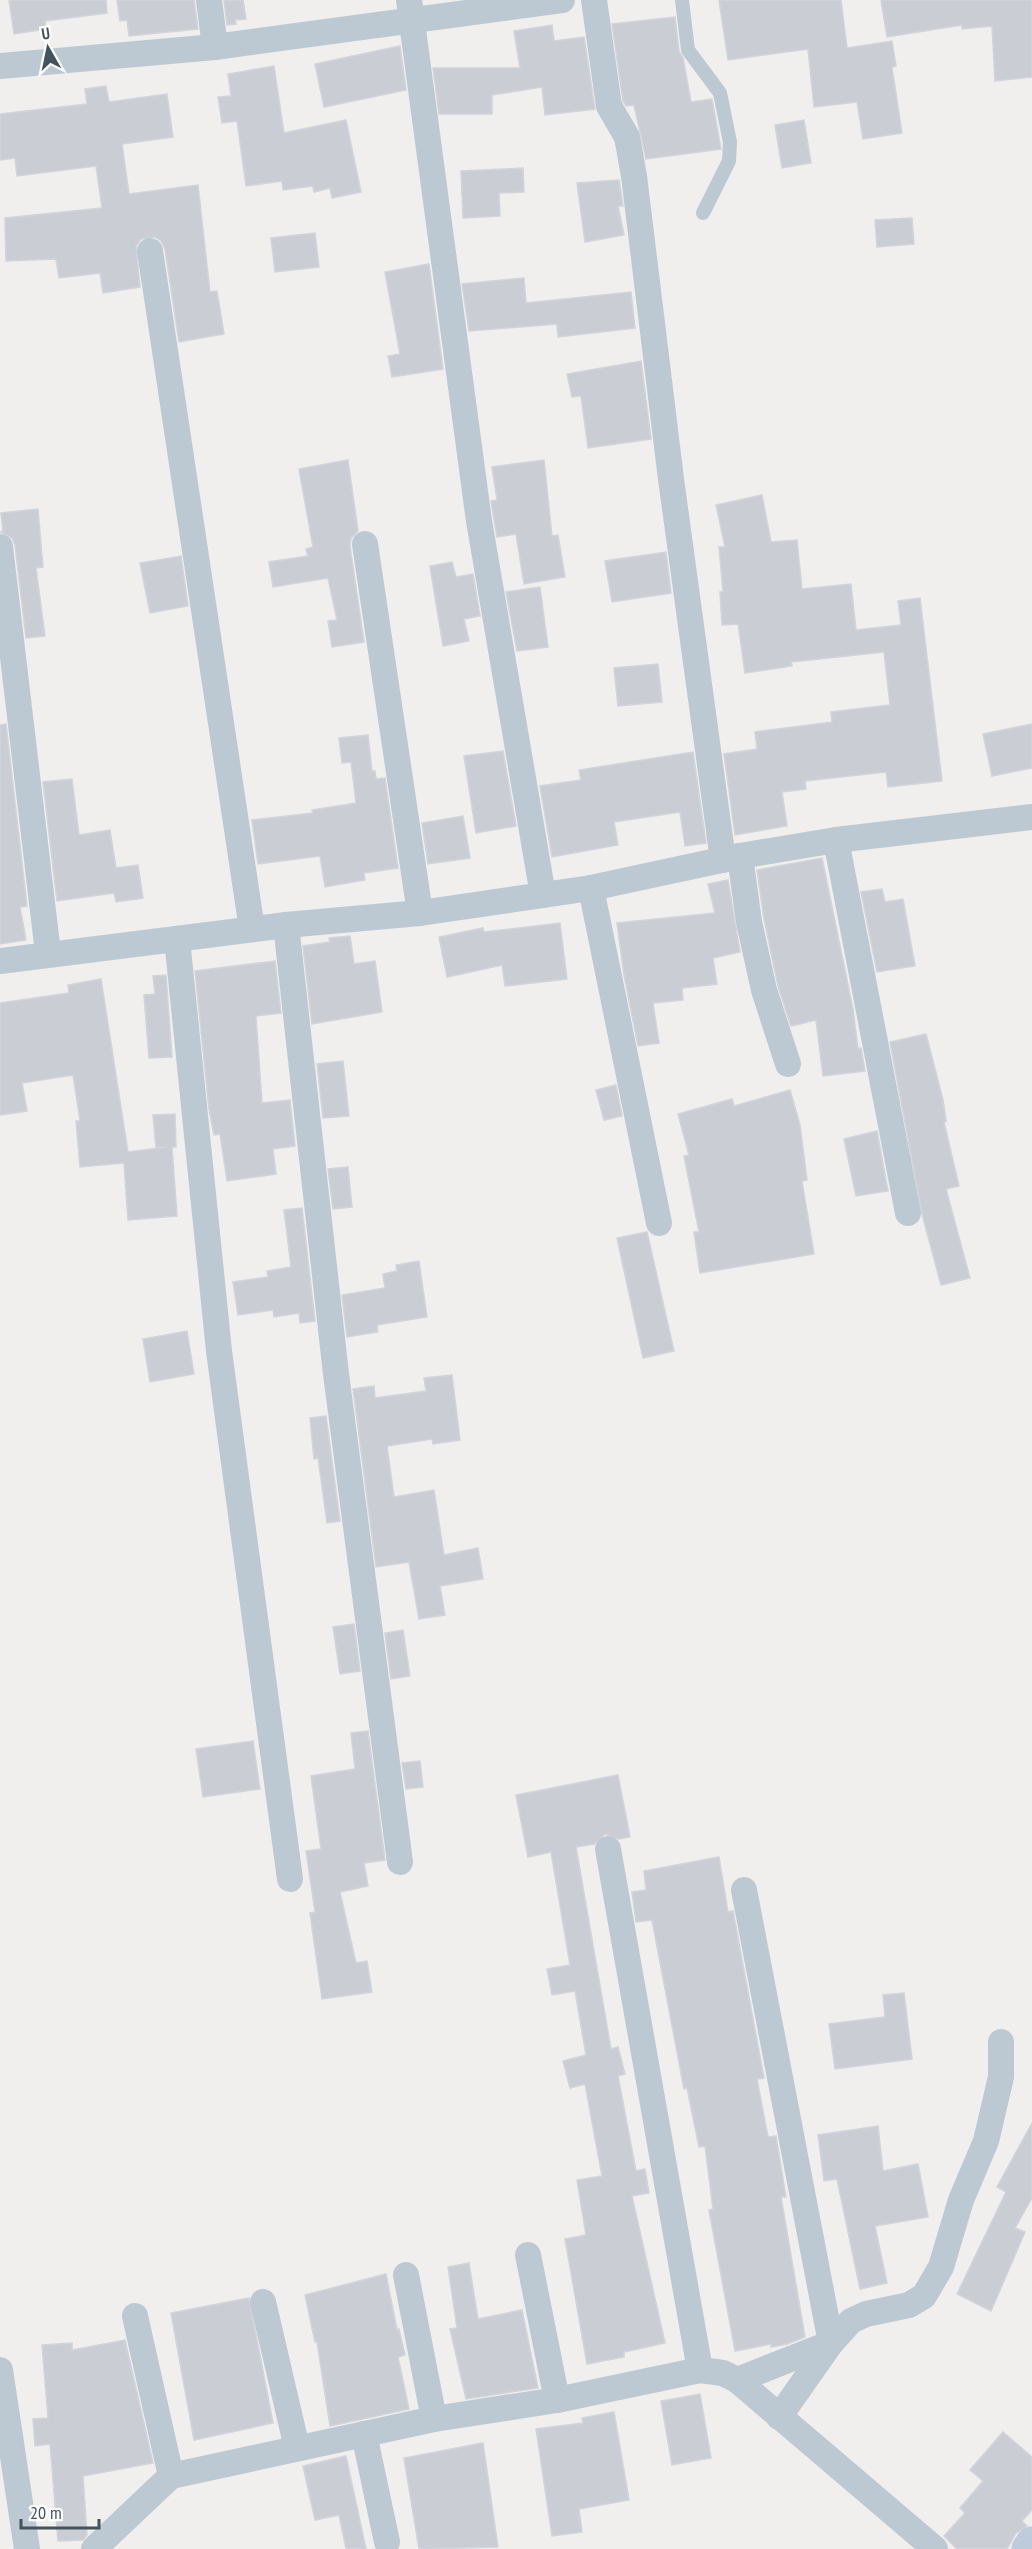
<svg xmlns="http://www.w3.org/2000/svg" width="1032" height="2549" viewBox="0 0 1032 2549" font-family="'PT Sans Narrow',sans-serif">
	<rect width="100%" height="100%" fill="#f1eeee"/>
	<g fill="#cacdd4" stroke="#d1d4db" stroke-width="1.5">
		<path d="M 9,0 L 106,0 L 107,13 L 45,21 L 46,29 L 14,34 Z"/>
		<path d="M 117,0 L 194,0 L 198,29 L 129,36 L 127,20 L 120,21 Z"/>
		<path d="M 224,0 L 243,0 L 246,19 L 235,20 L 236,24 L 227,25 Z"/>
		<path d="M 719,0 L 841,0 L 847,48 L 892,41 L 896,66 L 892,67 L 902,133 L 863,139 L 857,102 L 814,107 L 808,49 L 728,60 Z"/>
		<path d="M 881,0 L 1032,0 L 1032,77 L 995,81 L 992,26 L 962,29 L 962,25 L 887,37 Z"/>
		<path d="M 675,17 L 679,51 L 683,58 L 691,102 L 712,99 L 721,149 L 646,159 L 634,105 L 626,106 L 623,101 L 612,24 Z"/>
		<path d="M 552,25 L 554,41 L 584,37 L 595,109 L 545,115 L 542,87 L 492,95 L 492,114 L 439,114 L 433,68 L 520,68 L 514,31 Z"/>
		<path d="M 400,46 L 406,90 L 324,107 L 315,64 Z"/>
		<path d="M 274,66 L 284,133 L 346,120 L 361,192 L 332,198 L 330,188 L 314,192 L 313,186 L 283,190 L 282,181 L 246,186 L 237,121 L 222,123 L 218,97 L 231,96 L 228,74 Z"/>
		<path d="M 106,86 L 109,102 L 167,94 L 173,137 L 122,144 L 129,194 L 198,185 L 210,292 L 217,291 L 224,334 L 179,342 L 165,249 L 161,241 L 155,237 L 141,239 L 136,246 L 140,287 L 103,293 L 100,273 L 59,278 L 56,259 L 6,261 L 5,218 L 102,208 L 96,166 L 17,176 L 15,158 L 0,160 L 0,114 L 87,104 L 85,89 Z"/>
		<path d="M 804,120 L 811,163 L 782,168 L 775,125 Z"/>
		<path d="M 523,168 L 524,192 L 499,193 L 500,216 L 463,218 L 461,171 Z"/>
		<path d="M 619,180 L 623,206 L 618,206 L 624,235 L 585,242 L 577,183 Z"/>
		<path d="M 912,218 L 914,244 L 877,247 L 875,220 Z"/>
		<path d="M 315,233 L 319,267 L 275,272 L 271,238 Z"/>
		<path d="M 429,264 L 443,369 L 392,377 L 388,356 L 400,354 L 385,272 Z"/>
		<path d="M 524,278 L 526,303 L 631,292 L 635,328 L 558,337 L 557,324 L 469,331 L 462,284 Z"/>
		<path d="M 641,361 L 651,439 L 588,448 L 581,396 L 572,397 L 567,374 Z"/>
		<path d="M 348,460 L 358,531 L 351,538 L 350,546 L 364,642 L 332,647 L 328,621 L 337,620 L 328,578 L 273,587 L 269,562 L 308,556 L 306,549 L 313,547 L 299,469 Z"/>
		<path d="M 544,460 L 552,536 L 558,535 L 565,577 L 524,584 L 516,534 L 497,537 L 491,501 L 497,500 L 492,467 Z"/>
		<path d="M 762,495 L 771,542 L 797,540 L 802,589 L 851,584 L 856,630 L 901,625 L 898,601 L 920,598 L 942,781 L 888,787 L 886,772 L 805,781 L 806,789 L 782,792 L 787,826 L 735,835 L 724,754 L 757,749 L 755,732 L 832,722 L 831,712 L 890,705 L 884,652 L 791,662 L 792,666 L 745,673 L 738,624 L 722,625 L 720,592 L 723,592 L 719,547 L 725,547 L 716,505 Z"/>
		<path d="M 38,509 L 43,567 L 36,568 L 45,636 L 26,638 L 15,545 L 12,538 L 0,532 L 3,531 L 1,513 Z"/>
		<path d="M 666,552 L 671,593 L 612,602 L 605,561 Z"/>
		<path d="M 181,556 L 188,606 L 150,613 L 140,563 Z"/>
		<path d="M 452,562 L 456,577 L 473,574 L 480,616 L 464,619 L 469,641 L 443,646 L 430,566 Z"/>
		<path d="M 540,587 L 548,647 L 517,651 L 506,592 Z"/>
		<path d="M 658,664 L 662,702 L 618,706 L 614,668 Z"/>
		<path d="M 6,724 L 27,906 L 20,907 L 26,940 L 0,944 L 0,725 Z"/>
		<path d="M 1032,724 L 1032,768 L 992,776 L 983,734 Z"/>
		<path d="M 368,735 L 372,771 L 375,771 L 376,779 L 385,778 L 398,868 L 364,873 L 365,880 L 325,887 L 320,856 L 258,864 L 252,820 L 313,813 L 312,810 L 356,803 L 351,762 L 342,763 L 339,738 Z"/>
		<path d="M 503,751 L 516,826 L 476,833 L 464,756 Z"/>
		<path d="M 693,752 L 706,843 L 685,846 L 680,812 L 614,822 L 618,845 L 552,857 L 540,786 L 581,780 L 579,770 Z"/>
		<path d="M 72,779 L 79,835 L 110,830 L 116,868 L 138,865 L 143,898 L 116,902 L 114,893 L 57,901 L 43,782 Z"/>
		<path d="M 463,816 L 470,858 L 428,864 L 422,823 Z"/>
		<path d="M 822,858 L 853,1009 L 858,1049 L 861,1048 L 865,1071 L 823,1076 L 816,1020 L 791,1026 L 778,986 L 764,919 L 757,870 Z"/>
		<path d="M 728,880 L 740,952 L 713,958 L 717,984 L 682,988 L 683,1000 L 653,1003 L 659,1043 L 638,1046 L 624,975 L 617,923 L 715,913 L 708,884 Z"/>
		<path d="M 882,889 L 885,902 L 903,899 L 915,966 L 877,972 L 861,892 Z"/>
		<path d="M 560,923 L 567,979 L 505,986 L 502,965 L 447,977 L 439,937 L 483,928 L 484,932 Z"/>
		<path d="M 350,936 L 354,964 L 375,961 L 382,1012 L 312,1024 L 303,946 L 330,942 L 329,938 Z"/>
		<path d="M 275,961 L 281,1013 L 256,1016 L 262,1103 L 290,1100 L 295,1146 L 273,1149 L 276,1174 L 227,1181 L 220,1134 L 214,1135 L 209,1109 L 195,971 Z"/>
		<path d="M 166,975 L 172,1057 L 149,1058 L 144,995 L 155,994 L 153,976 Z"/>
		<path d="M 101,979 L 128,1152 L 167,1147 L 156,1148 L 153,1115 L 175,1114 L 176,1147 L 172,1147 L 177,1216 L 128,1220 L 124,1163 L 80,1167 L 76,1121 L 80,1121 L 73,1075 L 22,1083 L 27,1111 L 0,1115 L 0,1003 L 69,993 L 68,985 Z"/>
		<path d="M 926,1034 L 943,1100 L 946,1121 L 944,1122 L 959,1186 L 946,1189 L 970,1278 L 941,1285 L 922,1214 L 890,1042 Z"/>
		<path d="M 343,1061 L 349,1116 L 323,1118 L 317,1064 Z"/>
		<path d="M 616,1085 L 622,1116 L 604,1120 L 596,1090 Z"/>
		<path d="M 790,1090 L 800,1125 L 807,1180 L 802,1181 L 814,1254 L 700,1273 L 694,1232 L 699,1232 L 684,1156 L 689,1155 L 678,1114 L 732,1099 L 734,1106 Z"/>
		<path d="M 877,1131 L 888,1191 L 856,1196 L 844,1139 Z"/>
		<path d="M 348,1167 L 352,1207 L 333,1209 L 328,1169 Z"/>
		<path d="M 302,1208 L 315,1321 L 300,1323 L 299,1313 L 274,1317 L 273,1310 L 238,1315 L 233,1282 L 268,1277 L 267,1271 L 291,1267 L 284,1210 Z"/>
		<path d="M 647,1232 L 674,1351 L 643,1358 L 617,1238 Z"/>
		<path d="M 419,1261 L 427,1317 L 377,1325 L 378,1332 L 347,1337 L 342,1295 L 385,1288 L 383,1274 L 397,1271 L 396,1265 Z"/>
		<path d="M 187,1331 L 194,1374 L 150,1382 L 143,1339 Z"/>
		<path d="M 452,1375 L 460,1440 L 433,1444 L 432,1439 L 387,1446 L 394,1497 L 434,1490 L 444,1555 L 478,1548 L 483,1579 L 440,1586 L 445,1615 L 419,1619 L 409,1562 L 376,1567 L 353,1389 L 374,1386 L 375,1398 L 426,1391 L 424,1378 Z"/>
		<path d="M 326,1416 L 340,1521 L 327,1523 L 318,1458 L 314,1459 L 310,1418 Z"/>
		<path d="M 354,1624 L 360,1671 L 340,1674 L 333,1627 Z"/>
		<path d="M 403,1630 L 410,1676 L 391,1679 L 385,1633 Z"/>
		<path d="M 368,1731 L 385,1860 L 364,1863 L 368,1886 L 340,1892 L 356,1963 L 367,1961 L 372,1992 L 322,1999 L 310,1913 L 315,1912 L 306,1851 L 321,1849 L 311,1776 L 355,1769 L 351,1733 Z"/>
		<path d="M 253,1741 L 260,1789 L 203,1797 L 196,1749 Z"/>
		<path d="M 420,1761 L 423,1787 L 406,1789 L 402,1763 Z"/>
		<path d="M 618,1775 L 630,1837 L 619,1839 L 605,1834 L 594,1844 L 576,1847 L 611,2049 L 618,2047 L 625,2074 L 618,2076 L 636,2171 L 645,2169 L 649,2193 L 632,2196 L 665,2343 L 624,2352 L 624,2357 L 587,2364 L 565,2239 L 586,2235 L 577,2180 L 602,2176 L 585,2084 L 570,2088 L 563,2061 L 586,2055 L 575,1991 L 552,1995 L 547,1969 L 570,1965 L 551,1852 L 528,1857 L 516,1795 Z"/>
		<path d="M 719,1857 L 728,1912 L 733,1911 L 764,2078 L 757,2079 L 768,2137 L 776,2136 L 786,2197 L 781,2197 L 805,2337 L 787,2344 L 771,2347 L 771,2344 L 735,2351 L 709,2210 L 713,2209 L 705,2146 L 699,2147 L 687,2088 L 684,2089 L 652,1920 L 636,1922 L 632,1892 L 646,1890 L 644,1871 Z"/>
		<path d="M 904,1993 L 912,2059 L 835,2069 L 829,2024 L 885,2017 L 883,1995 Z"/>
		<path d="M 1032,2123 L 1032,2198 L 1015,2228 L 1025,2232 L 991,2311 L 957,2294 L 1006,2192 L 997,2187 Z"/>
		<path d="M 878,2126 L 883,2171 L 918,2164 L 928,2217 L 875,2226 L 887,2283 L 860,2289 L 837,2179 L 824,2181 L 818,2135 Z"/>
		<path d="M 469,2263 L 478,2319 L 522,2310 L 538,2388 L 466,2399 L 450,2329 L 457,2328 L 448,2267 Z"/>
		<path d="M 386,2274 L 397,2330 L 399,2329 L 405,2355 L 398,2357 L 409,2409 L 330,2426 L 317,2342 L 315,2342 L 305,2295 Z"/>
		<path d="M 249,2298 L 273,2423 L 194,2440 L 171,2313 Z"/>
		<path d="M 125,2340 L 153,2463 L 83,2476 L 87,2535 L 83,2540 L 58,2541 L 50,2444 L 35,2446 L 33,2419 L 48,2418 L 42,2345 L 72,2343 L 72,2350 Z"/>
		<path d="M 700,2394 L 711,2458 L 672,2465 L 661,2401 Z"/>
		<path d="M 614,2412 L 629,2500 L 579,2509 L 582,2532 L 552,2536 L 536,2429 L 583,2423 L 582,2418 Z"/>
		<path d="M 1003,2432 L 1032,2457 L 1032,2510 L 1022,2521 L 1027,2526 L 1016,2533 L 1007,2549 L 957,2549 L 944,2536 L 965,2513 L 960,2508 L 983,2481 L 970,2470 Z"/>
		<path d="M 483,2443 L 498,2547 L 419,2549 L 404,2458 Z"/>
		<path d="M 346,2456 L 366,2549 L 346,2549 L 339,2515 L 315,2520 L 303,2466 Z"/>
	</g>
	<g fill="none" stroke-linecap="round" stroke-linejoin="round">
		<path stroke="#bdc9d2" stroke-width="14" d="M 682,0 L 688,50 L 720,93 L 730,142 L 729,161 L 703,213"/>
		<g stroke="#bdc9d2" stroke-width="26">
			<path d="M 209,0 L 215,47"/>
			<path d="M 409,0 L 479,521 L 543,895"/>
			<path d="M 594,0 L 609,106 L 627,137 L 634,176 L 671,479 L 723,860"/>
			<path d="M 0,66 L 215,47 L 562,0"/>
			<path d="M 150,251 L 252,929"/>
			<path d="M 365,544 L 420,913"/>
			<path d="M 0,547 L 48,953"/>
			<path d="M 836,840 L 908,1213"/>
			<path d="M 740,856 L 749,922 L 764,990 L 788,1064"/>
			<path d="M 591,888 L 659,1223"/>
			<path d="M 286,925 L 336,1374 L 400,1862"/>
			<path d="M 177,939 L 219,1351 L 290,1879"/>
			<path d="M 0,961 L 286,925 L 420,913 L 591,888 L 740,856 L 836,840 L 1032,817"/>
			<path d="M 608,1849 L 700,2370"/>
			<path d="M 744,1890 L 831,2343 L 779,2417"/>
			<path d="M 528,2255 L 557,2400"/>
			<path d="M 406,2275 L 434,2419"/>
			<path d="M 263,2302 L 297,2448"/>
			<path d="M 135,2316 L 171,2476"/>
			<path d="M 0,2370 L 27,2549"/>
			<path d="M 737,2380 L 831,2343 L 851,2321 L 866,2314 L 909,2305 L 924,2296 L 941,2267 L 961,2200 L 986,2141 L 1001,2077 L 1001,2042"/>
			<path d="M 364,2434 L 387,2542"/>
			<path d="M 94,2549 L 171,2476 L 434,2419 L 557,2400 L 700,2370 L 723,2373 L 737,2380 L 935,2549"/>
		</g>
		<path stroke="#becbda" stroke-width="33" d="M 1028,2549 L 1032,2543"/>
	</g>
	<g transform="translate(48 48) rotate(351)" stroke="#ffffff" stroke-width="4.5" paint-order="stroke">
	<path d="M0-4.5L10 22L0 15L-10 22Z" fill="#44525e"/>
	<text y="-9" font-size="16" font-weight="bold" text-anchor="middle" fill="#44525e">U</text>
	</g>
	<path d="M21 2519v9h78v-9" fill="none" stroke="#44525e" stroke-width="3"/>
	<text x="30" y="2519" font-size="18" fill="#44525e" stroke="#ffffff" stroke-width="4.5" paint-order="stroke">20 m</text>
</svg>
